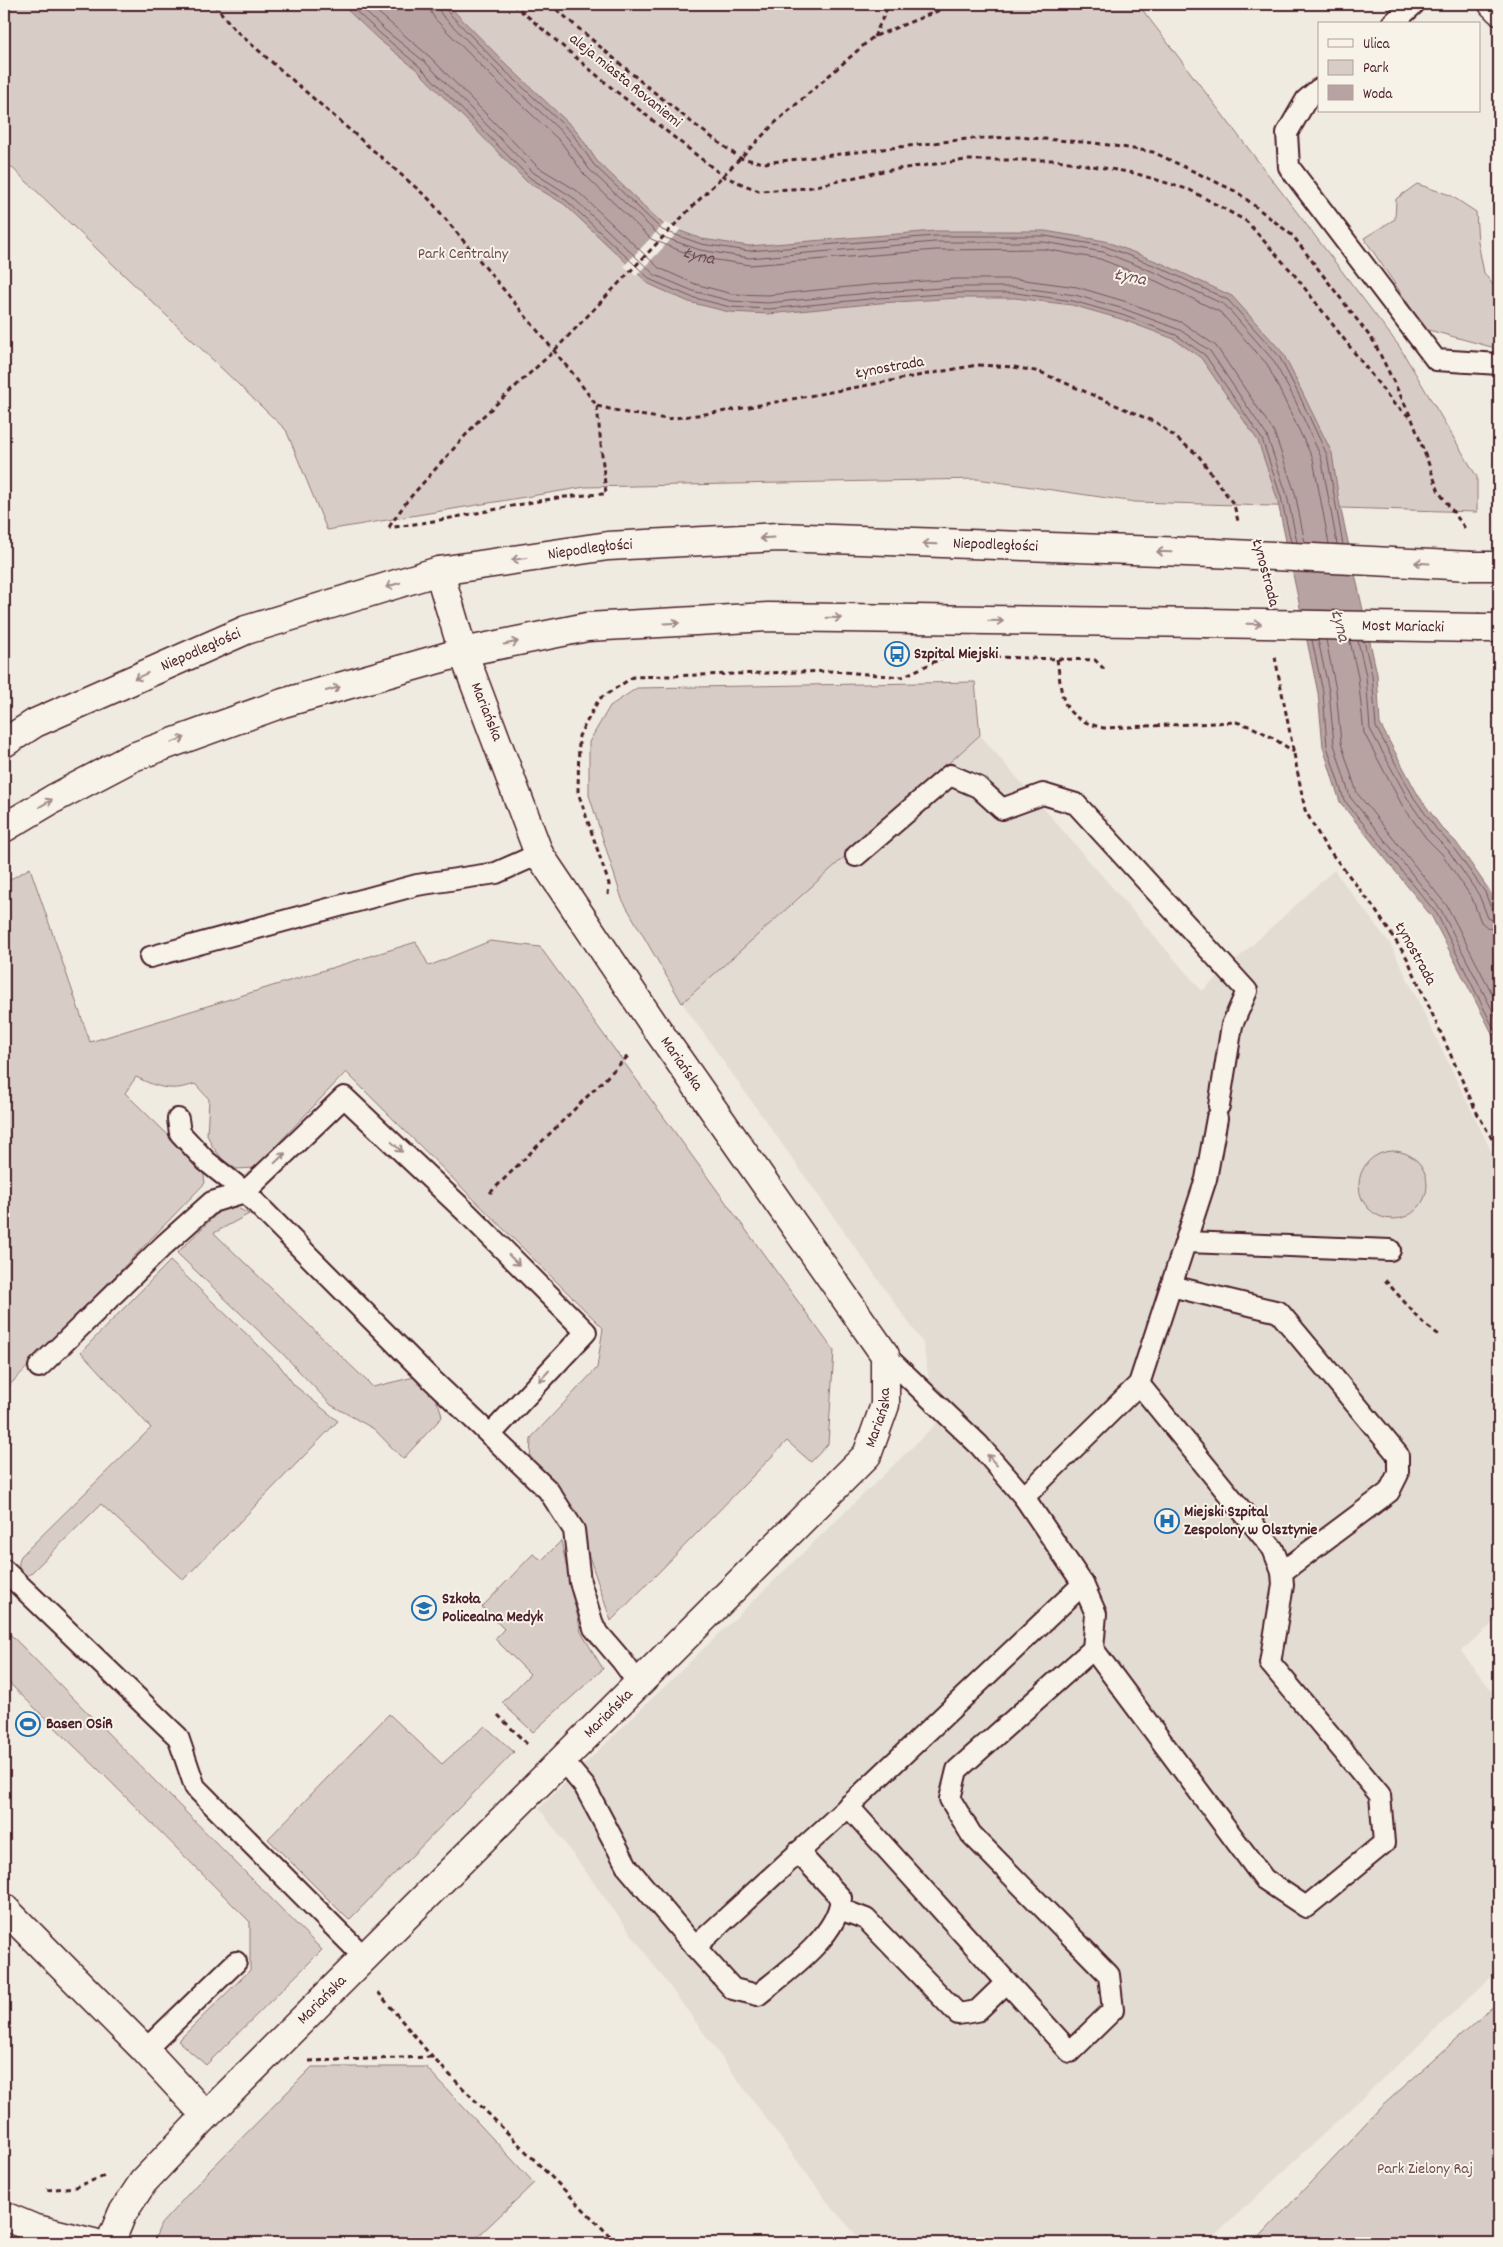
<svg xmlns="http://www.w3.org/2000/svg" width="1503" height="2247" viewBox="0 0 1503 2247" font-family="Dekko,sans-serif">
	<rect width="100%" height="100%" fill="#f0ebe0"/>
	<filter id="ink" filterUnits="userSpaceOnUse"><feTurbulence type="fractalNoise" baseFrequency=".02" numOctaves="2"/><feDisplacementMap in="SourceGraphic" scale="10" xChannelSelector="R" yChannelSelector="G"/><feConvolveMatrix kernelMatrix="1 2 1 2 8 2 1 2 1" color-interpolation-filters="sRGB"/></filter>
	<g filter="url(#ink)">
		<path fill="#e3dcd2" d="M 980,735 L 1202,991 L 1334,870 L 1391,945 L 1499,1167 L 1499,1618 L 1461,1651 L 1499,1700 L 1499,1970 L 1207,2243 L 864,2243 L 831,2207 L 539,1808 L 936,1424 L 923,1343 L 682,1003 Z"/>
		<g fill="#d8cdc6" stroke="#917678">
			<path d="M 4,4 L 1138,4 L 1399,346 L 1477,477 L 1477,512 L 1135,502 L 977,479 L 585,487 L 327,530 L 286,430 L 4,160 Z"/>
			<path d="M 1417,184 L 1450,195 L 1476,212 L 1478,242 L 1484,273 L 1499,293 L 1499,349 L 1425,329 L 1364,238 L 1395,219 L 1396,199 Z"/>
			<path d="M 975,682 L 980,735 L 682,1003 L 622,899 L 589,795 L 589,742 L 610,706 L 637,688 Z"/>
			<path d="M 30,868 L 90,1042 L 416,942 L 429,966 L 490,941 L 540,947 L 834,1351 L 828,1444 L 811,1462 L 787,1441 L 611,1621 L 574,1512 L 530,1461 L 531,1438 L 597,1368 L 603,1328 L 346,1072 L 255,1168 L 236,1169 L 223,1160 L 213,1147 L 207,1135 L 209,1099 L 195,1084 C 171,1092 159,1088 136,1077 L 125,1093 L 203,1169 L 205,1183 L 4,1391 L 4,883 Z"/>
			<circle cx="1393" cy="1185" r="34"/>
			<path d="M 228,1203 L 249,1214 L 214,1233 L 373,1387 L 414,1377 C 428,1387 440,1401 442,1417 L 403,1459 L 374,1429 L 331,1405 L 282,1353 L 177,1253 Z"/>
			<path d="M 170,1261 L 280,1366 L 294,1385 L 338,1421 L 183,1580 L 101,1504 L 29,1575 L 24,1576 C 17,1569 18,1564 21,1556 L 151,1428 L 81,1352 Z"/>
			<path d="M 561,1541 L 581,1632 L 603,1669 L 533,1732 L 502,1703 L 530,1674 L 495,1639 L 504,1629 L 482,1607 L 533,1554 L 542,1560 Z"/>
			<path d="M 4,1628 L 322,1950 L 206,2065 L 178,2041 L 250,1970 L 250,1922 L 99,1770 L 4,1678 Z"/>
			<path d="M 389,1714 L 442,1764 L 485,1726 L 514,1752 L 349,1920 L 268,1839 Z"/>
			<path d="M 1499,2001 L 1499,2243 L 1254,2243 L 1380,2108 Z"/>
			<path d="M 312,2067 L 426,2067 L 534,2183 L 471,2243 L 153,2243 L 161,2224 L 208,2172 Z"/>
		</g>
		<path fill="#b7a4a2" stroke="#8b6f72" d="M 341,4 L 447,4 L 506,64 L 576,130 L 597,161 L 664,225 L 702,239 L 749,246 L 935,231 L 1045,231 L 1105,241 L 1163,264 L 1232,296 L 1283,353 L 1332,453 L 1339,501 L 1377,674 L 1380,724 L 1418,795 L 1441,827 L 1456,842 L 1489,890 L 1499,917 L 1499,1053 L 1490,1029 L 1432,917 L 1340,802 L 1323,747 L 1318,693 L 1277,498 L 1258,441 L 1201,358 L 1174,339 L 1121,319 L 1072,305 L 1015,298 L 958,298 L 880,303 L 769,314 L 729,312 L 689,302 L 649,284 L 564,204 L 527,182 L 417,70 L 378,39 Z"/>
		<path fill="#f0ebe0" d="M 665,223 L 681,229 L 636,276 L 624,266 Z"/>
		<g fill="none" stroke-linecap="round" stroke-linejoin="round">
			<g stroke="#76545b" stroke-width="1">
				<path d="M 348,4 L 382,35 L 420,67 L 530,178 L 567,201 L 651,280 L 691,297 L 730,307 L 769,309 L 879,298 L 958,293 L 1016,293 L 1073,301 L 1122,315 L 1176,335 L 1205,355 L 1262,439 L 1281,497 L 1291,542"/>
				<path d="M 357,4 L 386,31 L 425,62 L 534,173 L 571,196 L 655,275 L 693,291 L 731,301 L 768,303 L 879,292 L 957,287 L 1016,287 L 1075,295 L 1124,309 L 1180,330 L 1210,351 L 1267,436 L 1287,495 L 1297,542"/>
				<path d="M 368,4 L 430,57 L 538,167 L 576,190 L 659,268 L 695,284 L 732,294 L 768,295 L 878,284 L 957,279 L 1017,279 L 1077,287 L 1127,302 L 1183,323 L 1216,346 L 1274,432 L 1295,493 L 1305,543"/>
				<path id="s1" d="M 430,4 L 431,12 L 435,19 L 493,78 L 561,142 L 584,174 L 651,239 L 696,257 L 750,265 L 936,250 L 1044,249 L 1100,259 L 1156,281 L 1220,312 L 1267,364 L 1313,459 L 1329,544"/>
				<path d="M 437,4 L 441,14 L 498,72 L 567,137 L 589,169 L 660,236 L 700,250 L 749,258 L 935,242 L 1044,242 L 1103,252 L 1159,274 L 1225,305 L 1273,360 L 1295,400 L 1321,457 L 1337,544"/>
				<path d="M 444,4 L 445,9 L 502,68 L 572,133 L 594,165 L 662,230 L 701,244 L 749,251 L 935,236 L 1045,236 L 1104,246 L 1161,268 L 1228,300 L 1279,356 L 1300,397 L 1327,455 L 1343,545"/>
				<path d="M 1312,640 L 1323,692 L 1327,746 L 1344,800 L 1437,914 L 1499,1039"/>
				<path d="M 1318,640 L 1329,691 L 1334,744 L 1350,797 L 1441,910 L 1499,1023"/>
				<path d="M 1326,640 L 1336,690 L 1341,743 L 1357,793 L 1447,906 L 1499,1007"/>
				<path d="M 1350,641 L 1358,677 L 1364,733 L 1402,805 L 1426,838 L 1442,854 L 1472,898 L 1481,922 L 1488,928 L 1499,930"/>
				<path d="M 1358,641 L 1366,676 L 1370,729 L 1409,801 L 1432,834 L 1448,850 L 1479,895 L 1488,918 L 1499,923"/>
				<path d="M 1364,641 L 1372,675 L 1376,727 L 1414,798 L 1437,830 L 1452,846 L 1485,892 L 1493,914 L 1499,917"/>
			</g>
			<defs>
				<g id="lane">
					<path d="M 1392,24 L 1414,4"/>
					<path d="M 1319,89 L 1306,100 L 1287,133 L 1289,167 L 1436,360 L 1499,364"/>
					<path d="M 856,856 L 950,775 L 978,787 L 1002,809 L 1043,794 L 1076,804 L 1247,991 L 1232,1025 L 1219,1106"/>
					<path d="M 150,957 L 417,885 L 496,873 L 539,854"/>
					<path d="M 178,1119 L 180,1133 L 206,1161 L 245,1192 L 344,1097 L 468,1214 L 586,1332 L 490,1435"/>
					<path d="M 1186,1242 L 1390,1250"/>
					<path d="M 1171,1286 L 1279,1312 L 1398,1455 L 1398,1474 L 1389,1492 L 1282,1572"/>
					<path d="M 885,1355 L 979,1445 L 1024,1497"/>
					<path d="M 39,1367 L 164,1245 L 212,1202 L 245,1192 L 427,1375 L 548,1490 L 574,1530 L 580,1582 L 594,1628 L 622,1661 L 638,1683"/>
					<path d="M 4,1570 L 178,1737 L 195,1787 L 364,1957"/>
					<path d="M 1083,1584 L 1096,1614 L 1093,1649 L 1264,1879 L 1306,1907 L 1384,1843 L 1380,1795 L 1270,1663 L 1283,1585 L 1282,1572 L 1273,1549 L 1139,1384"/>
					<path d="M 563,1761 L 585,1787 L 628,1868 L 695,1947 L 836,1818 L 1083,1584 L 1024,1497 L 1139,1384 L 1206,1179 L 1217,1118"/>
					<path d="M 848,1806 L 1070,2052 L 1113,2010 L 1109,1975 L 971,1834 L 950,1799 L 957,1770 L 1093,1649"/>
					<path d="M 840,1909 L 866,1919 L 958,2014 L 977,2011 L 1007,1982"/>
					<path d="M 695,1947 L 733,1989 L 758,1995 C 786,1972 838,1936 841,1898 L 798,1852"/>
					<path d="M 145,2050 L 236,1962"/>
				</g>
				<g id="street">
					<path d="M 4,1908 L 145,2050 L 206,2116"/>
					<path d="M 4,2216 L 33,2228 L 94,2243"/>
					<path id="s2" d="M 110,2243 L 122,2214 L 143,2182 L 206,2116 L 867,1455 L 885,1405 L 885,1355 L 652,1022 L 539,854 L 463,652 L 439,571"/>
				</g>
				<g id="secondary">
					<path d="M 1493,4 L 1499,10"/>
					<path d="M 1471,566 L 1499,566"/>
					<path d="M 1480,628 L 1499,628"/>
					<path id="s3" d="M 4,743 L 35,723 L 246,630 L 439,571 L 608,546 L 778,537 L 1213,553"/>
					<path d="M 4,828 L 53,799 L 133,757 L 283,703 L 463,652 L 587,627 L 768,617 L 1205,623"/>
				</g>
			</defs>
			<use href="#lane" stroke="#4a1f2b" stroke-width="24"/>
			<use href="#street" stroke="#4a1f2b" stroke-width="31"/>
			<use href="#secondary" stroke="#4a1f2b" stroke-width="31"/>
			<g stroke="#4a1f2b" stroke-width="3" stroke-dasharray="5 4" stroke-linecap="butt">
				<path d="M 214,4 L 235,30 L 429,199 L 574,375 L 597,406 L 606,494 C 556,495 510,507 461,516 C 437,521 413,524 389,528"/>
				<path d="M 513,4 L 613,89 L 723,176 L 759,191 L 807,188 L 883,171 L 966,160 L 1057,160 L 1134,173 L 1190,190 L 1246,221 L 1293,273 L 1394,404 L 1411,418"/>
				<path d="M 550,4 L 644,84 L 695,125 L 740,158 L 764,163 L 967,139 L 1018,137 L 1095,143 L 1153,152 L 1237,192 L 1293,236 L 1374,342 L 1412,419 L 1439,492 L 1467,531"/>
				<path d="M 874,37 L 889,4"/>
				<path d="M 597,406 L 631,414 L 667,419 L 727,411 L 977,365 L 1014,367 L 1040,372 L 1157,423 L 1198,455 L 1234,505 L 1238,521"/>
				<path d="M 389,527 L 407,501 L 480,419 L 553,352 L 687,212 L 776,122 L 873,37 L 955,4"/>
				<path d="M 959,656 L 1095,660 L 1104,669"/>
				<path d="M 1275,657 L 1305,810 L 1324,844 L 1372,905 L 1407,958 L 1476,1111 L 1499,1151"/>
				<path d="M 1057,659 C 1063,699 1058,717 1104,728 L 1236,722 C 1259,728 1275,739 1294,752"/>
				<path d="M 608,895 L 609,884 L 578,792 L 579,736 L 599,699 L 633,677 L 832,671 L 902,677 L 947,656"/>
				<path d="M 490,1193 L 629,1055"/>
				<path d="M 1385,1280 L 1423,1323 L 1439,1335"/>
				<path d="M 498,1715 L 529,1746"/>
				<path d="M 378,1992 L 432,2057 L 617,2243"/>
				<path d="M 309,2061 L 432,2057"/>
				<path d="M 47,2190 L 75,2187 L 105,2176"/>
			</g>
			<use href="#lane" stroke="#f7f3e8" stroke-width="20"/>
			<use href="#street" stroke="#f7f3e8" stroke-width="28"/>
			<use href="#secondary" stroke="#f7f3e8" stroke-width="28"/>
			<defs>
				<g id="secondary-bridge">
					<path d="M 1213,553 L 1471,566"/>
					<path id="s4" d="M 1205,623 L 1480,628"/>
				</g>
			</defs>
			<use href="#secondary-bridge" stroke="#4a1f2b" stroke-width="31" stroke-linecap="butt"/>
			<use href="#secondary-bridge" stroke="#f7f3e8" stroke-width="28"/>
		</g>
		<defs><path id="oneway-shaft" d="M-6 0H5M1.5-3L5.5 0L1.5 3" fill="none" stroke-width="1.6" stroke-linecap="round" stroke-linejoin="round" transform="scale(1.25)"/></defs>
		<g stroke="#a0898a">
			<use href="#oneway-shaft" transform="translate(767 538) rotate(177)"/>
			<use href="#oneway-shaft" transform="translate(930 544) rotate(-178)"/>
			<use href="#oneway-shaft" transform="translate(1164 552) rotate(-178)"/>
			<use href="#oneway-shaft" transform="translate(519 559) rotate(172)"/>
			<use href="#oneway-shaft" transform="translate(1422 563) rotate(-177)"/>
			<use href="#oneway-shaft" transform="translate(393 585) rotate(163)"/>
			<use href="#oneway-shaft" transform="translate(834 618) rotate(1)"/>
			<use href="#oneway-shaft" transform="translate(996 621) rotate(1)"/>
			<use href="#oneway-shaft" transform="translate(672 623) rotate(-3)"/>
			<use href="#oneway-shaft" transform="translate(1254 624) rotate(1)"/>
			<use href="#oneway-shaft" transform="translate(511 643) rotate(-11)"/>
			<use href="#oneway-shaft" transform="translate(141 676) rotate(156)"/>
			<use href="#oneway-shaft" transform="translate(333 689) rotate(-16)"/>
			<use href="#oneway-shaft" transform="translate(178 740) rotate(-20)"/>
			<use href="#oneway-shaft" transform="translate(46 803) rotate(-31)"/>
			<use href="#oneway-shaft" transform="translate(397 1147) rotate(43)"/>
			<use href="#oneway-shaft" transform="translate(280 1158) rotate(-44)"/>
			<use href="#oneway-shaft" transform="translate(514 1260) rotate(45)"/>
			<use href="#oneway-shaft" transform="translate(544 1376) rotate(133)"/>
			<use href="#oneway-shaft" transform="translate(992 1460) rotate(-132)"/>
		</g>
	</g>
	<defs>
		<symbol id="bus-ring" viewBox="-11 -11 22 22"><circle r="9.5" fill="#f7f3e8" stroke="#1f6fb2" stroke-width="1.5"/><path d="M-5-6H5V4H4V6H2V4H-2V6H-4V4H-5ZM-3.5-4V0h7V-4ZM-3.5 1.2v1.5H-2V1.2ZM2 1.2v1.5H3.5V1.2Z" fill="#1f6fb2"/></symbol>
		<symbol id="hospital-ring" viewBox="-11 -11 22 22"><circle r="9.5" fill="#f7f3e8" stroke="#1f6fb2" stroke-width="1.5"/><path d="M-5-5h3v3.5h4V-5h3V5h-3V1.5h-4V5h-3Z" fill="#1f6fb2"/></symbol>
		<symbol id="school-ring" viewBox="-11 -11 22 22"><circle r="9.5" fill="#f7f3e8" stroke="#1f6fb2" stroke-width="1.5"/><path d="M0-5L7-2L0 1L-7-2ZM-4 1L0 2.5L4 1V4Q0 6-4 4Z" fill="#1f6fb2"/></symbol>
		<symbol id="stadium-ring" viewBox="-11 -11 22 22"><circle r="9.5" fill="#f7f3e8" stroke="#1f6fb2" stroke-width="1.5"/><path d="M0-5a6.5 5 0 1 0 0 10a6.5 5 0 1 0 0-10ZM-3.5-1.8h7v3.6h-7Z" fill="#1f6fb2"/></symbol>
	</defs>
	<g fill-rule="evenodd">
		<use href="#bus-ring" x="883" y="640" width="28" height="28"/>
		<use href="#hospital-ring" x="1153" y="1507" width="28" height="28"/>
		<use href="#school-ring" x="410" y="1594" width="28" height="28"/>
		<use href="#stadium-ring" x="14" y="1710" width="28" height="28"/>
	</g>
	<g text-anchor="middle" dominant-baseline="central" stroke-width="4" stroke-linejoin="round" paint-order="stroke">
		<g font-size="16" fill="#4a1f2b" stroke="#f7f3e8">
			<text transform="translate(625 81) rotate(39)">aleja miasta Rovaniemi</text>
			<text transform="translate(890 368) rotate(-10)">Łynostrada</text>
			<text stroke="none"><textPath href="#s3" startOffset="1028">Niepodległości</textPath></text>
			<text stroke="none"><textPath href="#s3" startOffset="622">Niepodległości</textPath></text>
			<text transform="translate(1265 573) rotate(75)">Łynostrada</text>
			<text stroke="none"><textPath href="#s4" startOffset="198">Most Mariacki</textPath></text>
			<text stroke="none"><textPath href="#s3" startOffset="218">Niepodległości</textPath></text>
			<text transform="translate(486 712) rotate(68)">Mariańska</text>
			<text transform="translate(1415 954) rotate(61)">Łynostrada</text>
			<text transform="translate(681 1064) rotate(55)">Mariańska</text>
			<text stroke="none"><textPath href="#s2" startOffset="1135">Mariańska</textPath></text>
			<text stroke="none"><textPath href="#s2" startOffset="730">Mariańska</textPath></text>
			<text stroke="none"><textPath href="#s2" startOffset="325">Mariańska</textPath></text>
		</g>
		<g font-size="16" fill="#6e4a52" stroke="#f7f3e8">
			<text x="463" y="254">Park Centralny</text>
			<text x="1425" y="2169">Park Zielony Raj</text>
		</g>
		<g font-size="16" font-weight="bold" fill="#4a1f2b" stroke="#f7f3e8" text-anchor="start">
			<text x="914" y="654">Szpital Miejski</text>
			<text x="1184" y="1512">Miejski Szpital<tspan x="1184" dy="18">Zespolony w Olsztynie</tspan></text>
			<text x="442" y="1599">Szkoła<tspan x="442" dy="18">Policealna Medyk</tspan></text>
			<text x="46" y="1724">Basen OSiR</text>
		</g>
		<g font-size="18" font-style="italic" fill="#704e55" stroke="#f7f3e8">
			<text stroke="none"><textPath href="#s1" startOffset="376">Łyna</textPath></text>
			<text transform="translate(1130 278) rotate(12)">Łyna</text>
			<text transform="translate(1339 626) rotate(76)">Łyna</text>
		</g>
	</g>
	<rect width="1503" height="2247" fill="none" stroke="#f7f3e8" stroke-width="20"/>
	<rect x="10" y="10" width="1483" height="2227" fill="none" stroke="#4a1f2b" stroke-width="2" filter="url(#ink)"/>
	<rect x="1318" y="22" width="162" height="90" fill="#f7f3e8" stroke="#b29e9c"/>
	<rect x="1328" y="39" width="25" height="8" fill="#f7f3e8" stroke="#b29e9c"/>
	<text x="1363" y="48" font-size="15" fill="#4a1f2b">Ulica</text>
	<rect x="1328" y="60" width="25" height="15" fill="#d8cdc6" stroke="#b29e9c"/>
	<text x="1363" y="72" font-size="15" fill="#4a1f2b">Park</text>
	<rect x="1328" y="85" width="25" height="15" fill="#b7a4a2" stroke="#b29e9c"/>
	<text x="1363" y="98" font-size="15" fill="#4a1f2b">Woda</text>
</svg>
